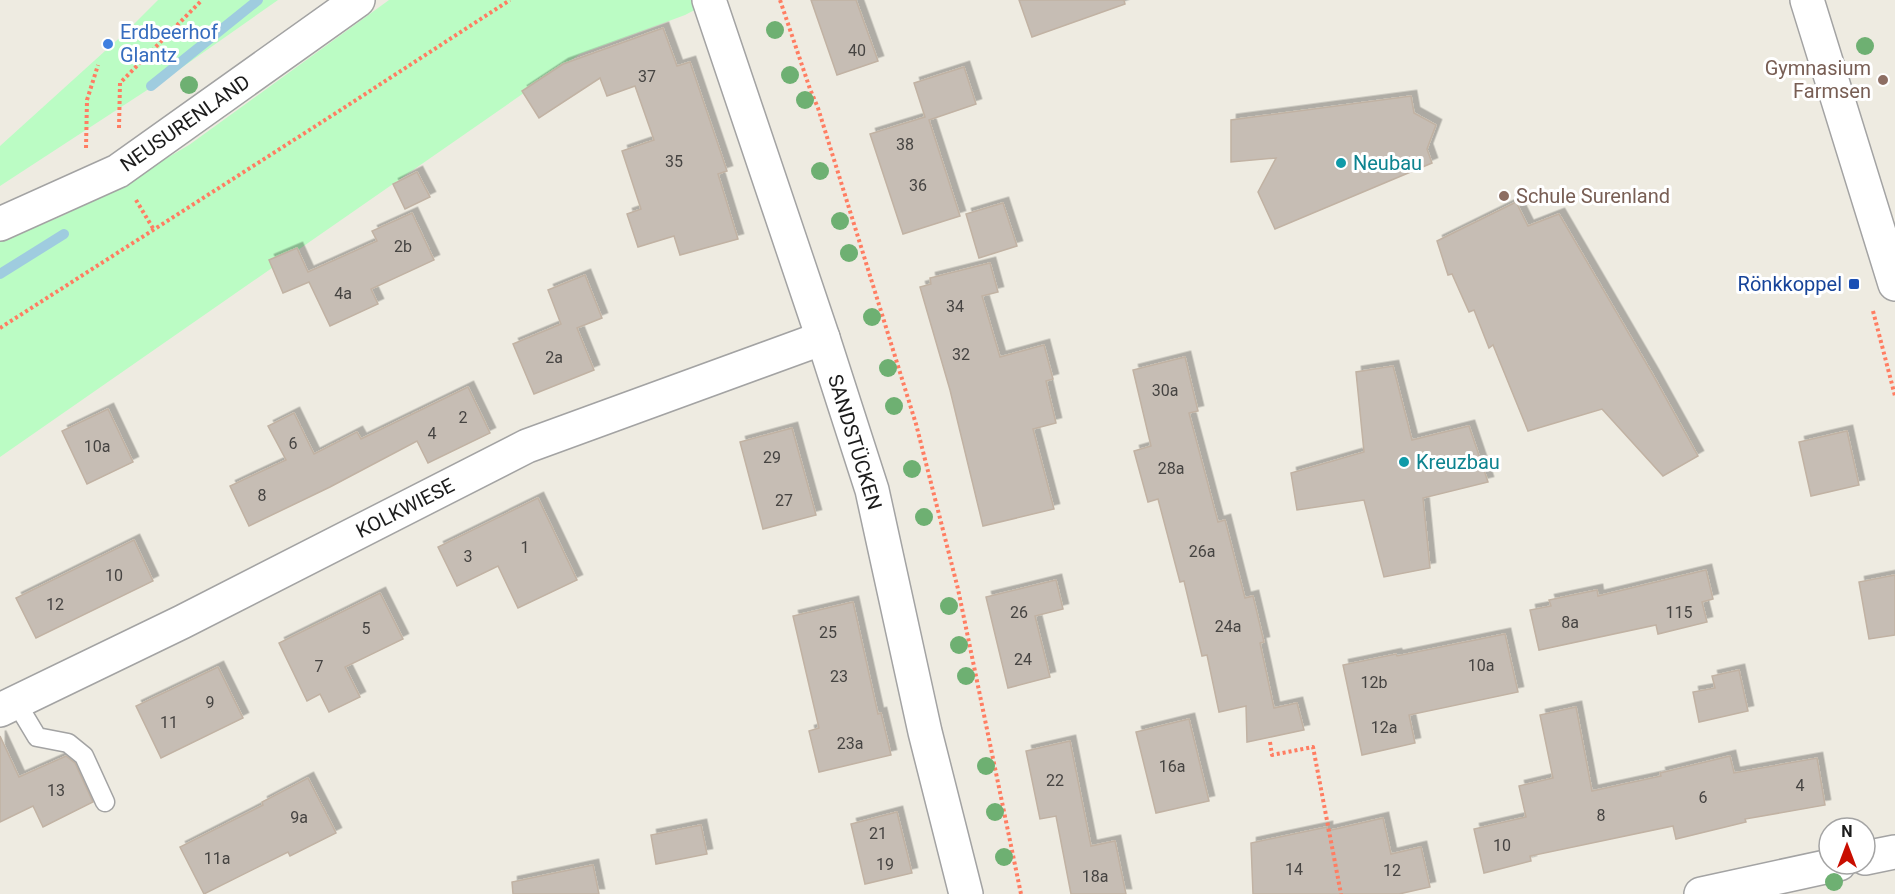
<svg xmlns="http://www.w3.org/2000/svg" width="1895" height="894" viewBox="0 0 1895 894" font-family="Roboto,sans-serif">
	<defs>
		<filter id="shadow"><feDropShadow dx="5.5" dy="-5.5" stdDeviation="0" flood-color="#0004"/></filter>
	</defs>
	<rect width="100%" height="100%" fill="#eeebe1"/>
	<g fill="#bbfcc4">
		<path d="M 158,0 L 278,0 L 184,66 L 0,186 L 0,146 L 126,32 Z"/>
		<path d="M 389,0 L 714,0 L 685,15 L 580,54 L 0,457 L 0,242 L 62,216 L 113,190 L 189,145 Z"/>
	</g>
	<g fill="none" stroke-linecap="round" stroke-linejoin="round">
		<g stroke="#9fccdf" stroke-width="10">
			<path d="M 151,86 L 258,0"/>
			<path d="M 0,274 L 64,234"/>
		</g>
	</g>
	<g fill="#c6bdb4" stroke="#c1b2a3" stroke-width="1.5" filter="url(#shadow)">
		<path d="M 811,0 L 856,0 L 878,61 L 837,75 Z"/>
		<path d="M 1019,0 L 1124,0 L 1125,4 L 1032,37 Z"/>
		<path d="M 663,28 L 677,66 L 690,62 L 727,171 L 718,174 L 738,239 L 680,255 L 674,236 L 638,247 L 627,214 L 641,209 L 622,151 L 654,140 L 635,86 L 607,96 L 600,78 L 539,118 L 522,91 L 563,64 Z"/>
		<path d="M 964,67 L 976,104 L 929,120 L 960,216 L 903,234 L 870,134 L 925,117 L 914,83 Z"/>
		<path d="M 1411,96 L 1414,113 L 1436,125 L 1427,149 L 1432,163 L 1275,229 L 1258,192 L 1276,158 L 1231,162 L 1231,120 Z"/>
		<path d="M 417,172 L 430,197 L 405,209 L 393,184 Z"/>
		<path d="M 1516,202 L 1528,226 L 1559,214 L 1653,375 L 1698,456 L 1663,476 L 1602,409 L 1528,431 L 1493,345 L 1489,348 L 1474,310 L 1469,312 L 1452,274 L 1448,275 L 1437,241 Z"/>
		<path d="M 1003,203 L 1017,246 L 979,258 L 966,214 Z"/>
		<path d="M 412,213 L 434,260 L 371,289 L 378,304 L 330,326 L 309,282 L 283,293 L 269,260 L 297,248 L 308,272 L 377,241 L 372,231 Z"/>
		<path d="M 990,263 L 998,292 L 982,296 L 1000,357 L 1044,345 L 1053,379 L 1046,381 L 1056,423 L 1033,429 L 1054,509 L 983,526 L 950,390 L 920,287 L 931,284 L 930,278 Z"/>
		<path d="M 585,275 L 602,318 L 577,328 L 594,370 L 534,394 L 513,344 L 561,324 L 548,290 Z"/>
		<path d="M 1185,357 L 1198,411 L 1189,413 L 1218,522 L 1225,520 L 1245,598 L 1253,596 L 1264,642 L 1260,643 L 1274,708 L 1297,703 L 1304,730 L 1247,742 L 1246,706 L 1219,712 L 1207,655 L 1202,656 L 1184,581 L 1180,582 L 1158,499 L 1148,502 L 1134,451 L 1151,446 L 1133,370 Z"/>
		<path d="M 1393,366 L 1412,440 L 1469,426 L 1488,482 L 1423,498 L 1430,568 L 1384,577 L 1364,500 L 1297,510 L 1291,473 L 1364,452 L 1356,372 Z"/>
		<path d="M 468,387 L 490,433 L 428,463 L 417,441 L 330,487 L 249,526 L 230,486 L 286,460 L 268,426 L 294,413 L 314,454 L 357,432 L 361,439 Z"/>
		<path d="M 108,409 L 133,462 L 87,484 L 62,431 Z"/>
		<path d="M 792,428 L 816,515 L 763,529 L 740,442 Z"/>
		<path d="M 1847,431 L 1859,485 L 1811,496 L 1799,442 Z"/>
		<path d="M 538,498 L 577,580 L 518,608 L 498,566 L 457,586 L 438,547 Z"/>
		<path d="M 134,540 L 153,581 L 36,638 L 16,598 Z"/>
		<path d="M 1706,570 L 1713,599 L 1702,602 L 1707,622 L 1658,634 L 1656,625 L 1539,650 L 1530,610 L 1551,606 L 1549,600 L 1597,590 L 1598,596 Z"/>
		<path d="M 1895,575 L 1895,635 L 1869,639 L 1859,582 Z"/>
		<path d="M 1056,580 L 1063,609 L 1035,616 L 1050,677 L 1008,688 L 986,597 Z"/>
		<path d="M 380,593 L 403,639 L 345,667 L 360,697 L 329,712 L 320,694 L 307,701 L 279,643 Z"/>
		<path d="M 853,602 L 878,714 L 881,713 L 891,755 L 819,772 L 809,731 L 819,728 L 793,616 Z"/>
		<path d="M 1505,634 L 1518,692 L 1409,715 L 1415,743 L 1362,755 L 1343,665 L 1396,654 L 1397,656 Z"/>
		<path d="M 218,667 L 243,718 L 161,758 L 136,706 Z"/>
		<path d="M 1739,670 L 1748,711 L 1699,722 L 1693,692 L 1715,688 L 1712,676 Z"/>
		<path d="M 1576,707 L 1592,791 L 1661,776 L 1660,773 L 1730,756 L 1734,773 L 1817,758 L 1825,805 L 1745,819 L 1746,822 L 1676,839 L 1673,826 L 1530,856 L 1531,861 L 1484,873 L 1474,829 L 1526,817 L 1519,786 L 1553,778 L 1540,715 Z"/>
		<path d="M 1189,719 L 1209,801 L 1156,813 L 1136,732 Z"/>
		<path d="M 0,736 L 19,777 L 66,756 L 75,763 L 93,802 L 43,827 L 33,806 L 0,822 Z"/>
		<path d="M 1070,741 L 1091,846 L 1115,841 L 1126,894 L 1071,894 L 1056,816 L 1040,819 L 1026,751 Z"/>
		<path d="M 308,778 L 336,833 L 290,856 L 288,852 L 204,894 L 180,847 L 263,805 L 262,802 Z"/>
		<path d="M 897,812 L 912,873 L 865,884 L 851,824 Z"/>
		<path d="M 1383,818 L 1391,854 L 1421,847 L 1430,887 L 1399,894 L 1253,894 L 1251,843 L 1327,827 L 1327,831 Z"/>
		<path d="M 701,825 L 707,854 L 656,864 L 651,835 Z"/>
		<path d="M 593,865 L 599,894 L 513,894 L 512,882 Z"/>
	</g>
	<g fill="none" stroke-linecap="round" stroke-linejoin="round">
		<defs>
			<path id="service" d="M 16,702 L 37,737 L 68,743 L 84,756 L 105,802"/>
			<g id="minor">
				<path d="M 709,0 L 823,338 L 872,490 L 925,732 L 966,894"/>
				<path d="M 1807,0 L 1895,284"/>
				<path d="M 0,224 L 118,171 L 358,0"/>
				<path d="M 0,710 L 182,622 L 527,446 L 823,338"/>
				<path d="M 1865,858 L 1895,852"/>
				<path d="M 1701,894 L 1839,864"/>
			</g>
		</defs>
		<use href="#service" stroke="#a3a3a3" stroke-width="21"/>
		<use href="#minor" stroke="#a3a3a3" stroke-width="36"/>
		<g stroke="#ff7d62" stroke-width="4" stroke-dasharray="3 3" stroke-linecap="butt">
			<path d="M 780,0 L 810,89 L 818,108 L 916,424 L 958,589 L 1021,894"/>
			<path d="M 119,128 L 120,83 L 202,0"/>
			<path d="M 86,148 L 87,100 L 98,65"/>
			<path d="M 136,200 L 154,230"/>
			<path d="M 1873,311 L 1895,396"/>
			<path d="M 0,328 L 336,113 L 510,0"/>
			<path d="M 1270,742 L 1272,755 L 1313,747 L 1341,894"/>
		</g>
		<use href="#service" stroke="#fff" stroke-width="18"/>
		<use href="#minor" stroke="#fff" stroke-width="33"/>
	</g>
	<g fill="#6eb072">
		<circle cx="775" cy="30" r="9"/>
		<circle cx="1865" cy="46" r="9"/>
		<circle cx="790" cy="75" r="9"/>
		<circle cx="189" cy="85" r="9"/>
		<circle cx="805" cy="100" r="9"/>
		<circle cx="820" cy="171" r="9"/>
		<circle cx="840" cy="221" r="9"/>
		<circle cx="849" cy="253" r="9"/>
		<circle cx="872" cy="317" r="9"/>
		<circle cx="888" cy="368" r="9"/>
		<circle cx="894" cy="406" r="9"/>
		<circle cx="912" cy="469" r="9"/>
		<circle cx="924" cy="517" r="9"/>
		<circle cx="949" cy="606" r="9"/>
		<circle cx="959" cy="645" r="9"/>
		<circle cx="966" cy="676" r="9"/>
		<circle cx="986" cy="766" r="9"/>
		<circle cx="995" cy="812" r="9"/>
		<circle cx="1004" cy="857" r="9"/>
		<circle cx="1834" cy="882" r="9"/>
	</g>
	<circle fill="#3f7fe0" stroke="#fff" stroke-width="2" cx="108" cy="44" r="6"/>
	<g fill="#8d6e63" stroke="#fff" stroke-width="2">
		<circle cx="1883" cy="80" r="6"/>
		<circle cx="1504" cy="196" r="6"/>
	</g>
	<g fill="#0f9aa8" stroke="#fff" stroke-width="2">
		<circle cx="1341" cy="163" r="6"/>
		<circle cx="1404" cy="462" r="6"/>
	</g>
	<rect fill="#1a4fb4" stroke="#fff" stroke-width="2" x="1848" y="278" width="12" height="12" rx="3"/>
	<g text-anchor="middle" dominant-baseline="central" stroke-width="6" stroke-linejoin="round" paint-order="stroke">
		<g font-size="16" fill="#464442">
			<text x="857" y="50">40</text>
			<text x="647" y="76">37</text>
			<text x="905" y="144">38</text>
			<text x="674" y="161">35</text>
			<text x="918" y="185">36</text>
			<text x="403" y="246">2b</text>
			<text x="343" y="293">4a</text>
			<text x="955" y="306">34</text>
			<text x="961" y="354">32</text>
			<text x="554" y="357">2a</text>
			<text x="1165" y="390">30a</text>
			<text x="463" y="417">2</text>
			<text x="432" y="433">4</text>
			<text x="293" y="443">6</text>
			<text x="97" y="446">10a</text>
			<text x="772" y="457">29</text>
			<text x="1171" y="468">28a</text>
			<text x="262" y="495">8</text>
			<text x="784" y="500">27</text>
			<text x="525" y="547">1</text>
			<text x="1202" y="551">26a</text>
			<text x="468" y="556">3</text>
			<text x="114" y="575">10</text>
			<text x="55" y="604">12</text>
			<text x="1019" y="612">26</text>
			<text x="1679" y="612">115</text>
			<text x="1570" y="622">8a</text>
			<text x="1228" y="626">24a</text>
			<text x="366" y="628">5</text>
			<text x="828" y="632">25</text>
			<text x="1023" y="659">24</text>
			<text x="1481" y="665">10a</text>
			<text x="319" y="666">7</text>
			<text x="839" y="676">23</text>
			<text x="1374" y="682">12b</text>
			<text x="210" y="702">9</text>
			<text x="169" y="722">11</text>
			<text x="1384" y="727">12a</text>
			<text x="850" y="743">23a</text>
			<text x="1172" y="766">16a</text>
			<text x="1055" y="780">22</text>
			<text x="1800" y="785">4</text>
			<text x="56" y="790">13</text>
			<text x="1703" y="797">6</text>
			<text x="1601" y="815">8</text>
			<text x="299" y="817">9a</text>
			<text x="878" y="833">21</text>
			<text x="1502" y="845">10</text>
			<text x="217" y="858">11a</text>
			<text x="885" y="864">19</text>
			<text x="1294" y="869">14</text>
			<text x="1392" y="870">12</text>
			<text x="1095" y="876">18a</text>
		</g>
		<g font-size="20" fill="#366cbe" stroke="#fff" text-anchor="start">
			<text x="120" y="32">Erdbeerhof<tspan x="120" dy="23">Glantz</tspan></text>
		</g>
		<g font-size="20" fill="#785e54" stroke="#fff" text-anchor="end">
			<text x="1871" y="68">Gymnasium<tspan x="1871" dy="23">Farmsen</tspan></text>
			<text x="1516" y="196" text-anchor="start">Schule Surenland</text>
		</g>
		<g font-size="20" fill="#1c1c1c" stroke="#fff">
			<text transform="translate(185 123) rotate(-35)">NEUSURENLAND</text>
			<text transform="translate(855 442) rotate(73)">SANDSTÜCKEN</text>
			<text transform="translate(405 508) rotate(-27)">KOLKWIESE</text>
		</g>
		<g font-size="20" fill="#0d838f" stroke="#fff" text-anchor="start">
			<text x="1353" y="163">Neubau</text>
			<text x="1416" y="462">Kreuzbau</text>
		</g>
		<g font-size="20" fill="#164399" stroke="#fff" text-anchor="end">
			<text x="1842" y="284">Rönkkoppel</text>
		</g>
	</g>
	<g transform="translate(1847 846)"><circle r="28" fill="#ffffff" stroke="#a4a4a4" stroke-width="1.5"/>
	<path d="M0-4.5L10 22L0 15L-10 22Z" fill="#c90e00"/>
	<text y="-9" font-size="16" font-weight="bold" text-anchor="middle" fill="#1c1c1c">N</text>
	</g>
</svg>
